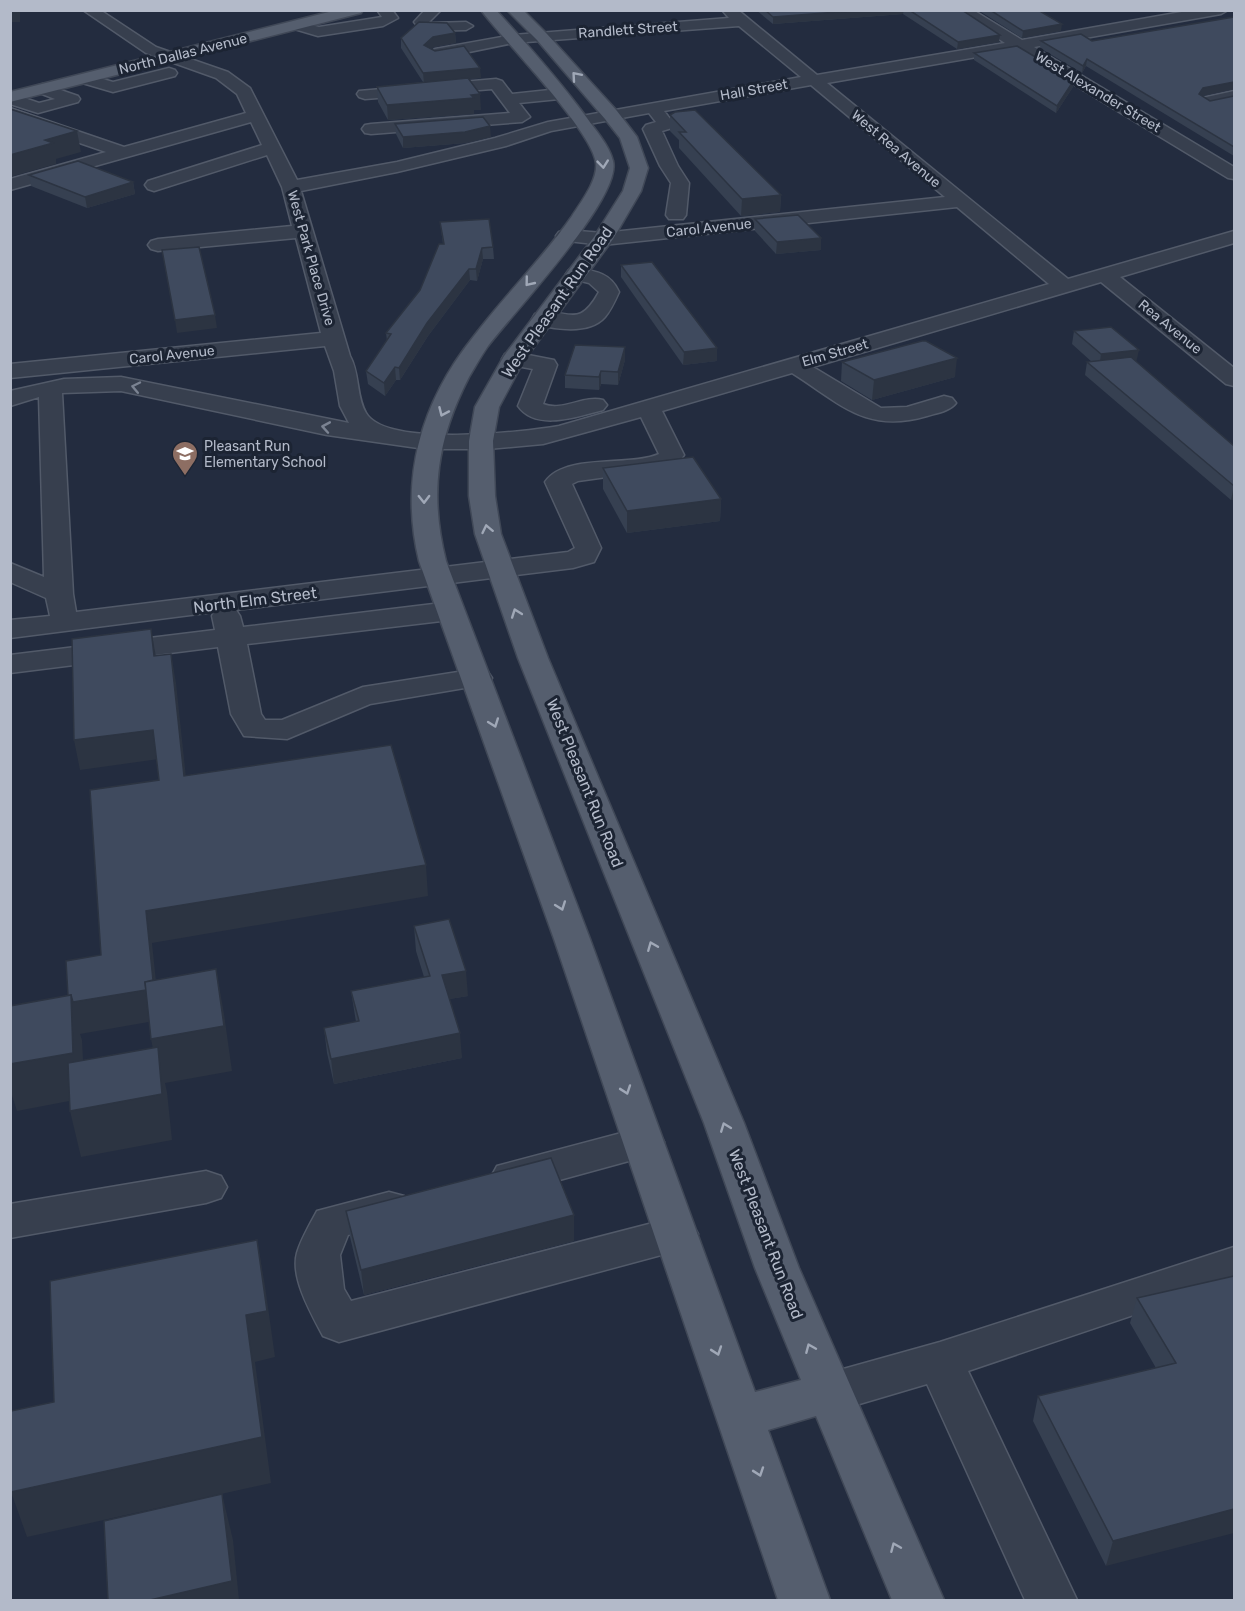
<svg xmlns="http://www.w3.org/2000/svg" width="1245" height="1611" viewBox="0 0 1245 1611" font-family="Rubik,sans-serif">
	<rect width="100%" height="100%" fill="#232c3f"/>
	<g fill="none" stroke-linecap="round" stroke-linejoin="round">
		<defs>
			<g id="minor">
				<path d="M 83,10 L 100,10 L 156,47 L 228,72 L 250,88 L 297,180 L 397,162 L 495,138 L 548,122 L 801,77 L 739,26 L 513,43 L 435,59 L 427,54 L 435,49 L 513,35 L 729,18 L 722,10 L 738,10 L 817,75 L 1005,43 L 955,10 L 973,10 L 1022,40 L 1193,10 L 1228,10 L 1221,14 L 1034,47 L 1234,167 L 1234,179 L 1228,178 L 1017,50 L 827,83 L 1068,279 L 1234,231 L 1234,243 L 1120,277 L 1234,368 L 1234,386 L 1226,384 L 1101,282 L 813,367 L 881,408 L 907,407 L 944,396 L 952,398 L 956,403 C 950,411 937,413 927,416 C 866,434 841,404 792,373 L 662,411 L 684,455 L 676,465 L 657,470 L 578,481 L 572,484 L 601,548 L 594,562 L 573,568 L 236,610 L 240,616 L 243,627 L 450,602 L 460,605 L 464,611 L 460,617 L 450,620 L 247,644 L 261,714 L 265,720 L 282,720 L 363,687 L 477,669 L 488,672 L 492,678 L 488,684 L 370,704 L 287,739 L 244,736 L 231,714 L 218,647 L 10,673 L 10,655 L 215,630 L 212,616 L 214,612 L 10,638 L 10,620 L 50,616 L 46,598 L 10,582 L 10,563 L 44,577 L 39,397 L 10,406 L 10,391 L 64,379 L 121,377 L 349,423 L 340,406 L 334,371 L 325,346 L 10,378 L 10,364 L 321,333 L 296,238 L 158,251 L 151,249 L 148,245 L 151,241 L 158,239 L 292,226 L 282,187 L 267,155 L 154,191 L 148,189 L 145,185 L 148,181 L 262,145 L 251,122 L 10,190 L 10,179 L 106,152 L 10,119 L 10,108 L 124,147 L 246,113 L 237,94 L 216,78 L 146,53 ZM 811,85 L 945,197 L 603,233 L 566,230 L 559,232 L 556,236 L 559,240 L 603,245 L 957,207 L 1049,284 L 559,426 C 524,432 386,448 366,413 C 356,396 360,374 350,356 L 301,191 L 397,172 L 506,146 L 551,131 L 649,113 L 656,122 L 646,125 L 643,129 L 660,166 L 671,183 L 666,215 L 669,219 L 683,219 L 686,215 L 689,183 L 678,166 L 662,131 L 672,128 L 674,124 L 664,111 ZM 121,391 L 327,435 L 425,449 L 488,449 L 543,444 L 641,417 L 659,454 C 629,467 565,453 545,482 L 575,548 L 568,552 L 76,612 L 73,594 L 62,393 Z"/>
				<path d="M 377,10 L 392,10 L 398,18 L 383,26 L 318,36 L 291,28 L 289,25 L 296,21 L 319,27 L 382,17 Z"/>
				<path d="M 425,10 L 441,10 L 429,22 L 431,23 L 466,22 L 473,26 L 466,30 L 422,31 L 414,22 Z"/>
				<path d="M 169,68 L 175,70 L 177,73 L 175,76 L 113,92 L 79,82 L 77,79 L 85,74 L 113,82 Z"/>
				<path d="M 496,79 L 502,81 L 512,94 L 559,89 L 567,94 L 559,99 L 519,103 L 530,117 L 522,122 L 371,134 L 365,133 L 362,129 L 365,125 L 371,124 L 510,113 L 492,89 L 365,99 L 359,97 L 357,94 L 359,91 Z"/>
				<path d="M 43,84 L 78,96 L 80,99 L 78,102 L 38,113 L 10,104 L 10,93 L 39,103 L 55,99 L 37,92 L 35,89 L 37,86 Z"/>
				<path d="M 1234,91 L 1234,101 L 1208,106 L 1200,101 L 1202,98 Z"/>
				<path d="M 576,268 C 595,271 611,273 619,292 C 615,301 611,310 605,317 C 589,335 555,329 535,324 L 532,319 L 535,314 C 568,306 577,332 599,292 L 589,283 L 569,278 L 566,274 L 569,270 Z"/>
				<path d="M 513,352 L 554,360 L 557,365 L 543,404 C 563,412 583,395 603,400 L 607,405 L 603,410 C 579,416 536,432 518,406 L 533,369 L 505,364 L 502,359 L 505,354 Z"/>
				<path d="M 644,1127 L 658,1131 L 664,1142 L 658,1153 L 512,1193 L 497,1188 L 491,1177 L 497,1166 Z"/>
				<path d="M 206,1171 L 221,1176 L 227,1187 L 221,1198 L 206,1203 L 10,1238 L 10,1204 Z"/>
				<path d="M 389,1192 L 404,1196 L 410,1208 L 404,1220 L 348,1235 L 340,1255 L 344,1289 L 351,1301 L 676,1217 L 691,1222 L 698,1234 L 691,1246 L 676,1251 L 339,1342 L 323,1336 C 312,1315 290,1278 297,1253 C 301,1239 310,1224 317,1211 Z"/>
				<path d="M 1234,1247 L 1234,1281 L 968,1371 L 1077,1600 L 1025,1600 L 927,1384 L 829,1413 L 812,1407 L 806,1393 L 812,1379 L 829,1373 L 940,1342 Z"/>
			</g>
			<g id="major">
				<path d="M 337,10 L 363,10 L 361,13 L 10,102 L 10,92 Z"/>
				<path d="M 481,10 L 496,10 C 528,45 559,80 587,118 C 596,131 609,145 613,161 C 623,197 512,314 488,346 C 481,356 475,367 469,377 C 437,439 429,494 446,561 L 590,939 L 755,1392 L 801,1380 L 755,1268 L 704,1123 L 518,658 L 475,534 L 469,496 L 469,441 L 475,407 L 504,356 L 594,237 L 623,191 L 630,168 L 620,138 L 605,119 L 537,40 L 507,10 L 523,10 L 547,34 L 617,111 L 637,137 L 648,168 L 641,191 L 613,239 L 523,362 L 499,407 L 493,441 L 495,496 L 501,534 L 548,658 L 744,1123 L 799,1268 L 944,1600 L 892,1600 L 816,1416 L 768,1430 L 830,1600 L 778,1600 L 554,939 L 419,561 C 399,478 421,402 474,336 C 505,295 543,258 572,216 C 581,202 598,180 596,163 C 592,130 504,41 481,10 Z"/>
			</g>
		</defs>
		<use href="#minor" stroke="#525a69" stroke-width="3"/>
		<use href="#major" stroke="#404857" stroke-width="3"/>
		<use href="#minor" fill="#373f4e" fill-rule="evenodd"/>
		<use href="#major" fill="#555e6e" fill-rule="evenodd"/>
	</g>
	<g fill="#364051">
		<path d="M 756,10 L 962,10 L 999,42 L 957,49 L 903,14 L 773,24 Z"/>
		<path d="M 978,10 L 1038,10 L 1061,31 L 1022,38 Z"/>
		<path d="M 1234,17 L 1234,89 L 1202,96 L 1210,101 L 1234,96 L 1234,156 L 1086,66 L 1082,73 L 1040,48 L 1041,41 L 1092,41 Z"/>
		<path d="M 455,33 L 456,43 L 434,47 L 431,49 L 481,78 L 469,79 L 481,110 L 474,110 L 474,114 L 388,120 L 378,102 L 377,87 L 423,82 L 401,48 L 401,38 Z"/>
		<path d="M 974,53 L 1074,80 L 1073,87 L 1056,113 L 974,60 Z"/>
		<path d="M 670,115 L 781,195 L 780,212 L 741,216 L 679,148 L 679,140 L 670,131 Z"/>
		<path d="M 395,124 L 491,137 L 466,143 L 403,148 L 396,134 Z"/>
		<path d="M 29,175 L 133,182 L 135,194 L 87,208 L 31,186 Z"/>
		<path d="M 755,219 L 821,250 L 776,254 L 755,231 Z"/>
		<path d="M 440,222 L 493,247 L 494,259 L 483,259 L 477,281 L 470,280 L 428,336 L 400,380 L 396,380 L 385,396 L 368,384 L 366,371 L 387,341 L 386,333 L 420,290 L 443,244 Z"/>
		<path d="M 621,265 L 717,361 L 683,365 L 621,277 Z"/>
		<path d="M 1074,331 L 1137,362 L 1234,446 L 1234,499 L 1231,500 L 1085,375 L 1087,362 L 1092,362 L 1072,344 Z"/>
		<path d="M 625,360 L 618,385 L 601,384 L 599,390 L 565,388 L 565,375 Z"/>
		<path d="M 842,362 L 955,377 L 872,400 L 841,381 Z"/>
		<path d="M 603,468 L 721,499 L 720,521 L 627,533 L 603,489 Z"/>
		<path d="M 414,926 L 468,996 L 449,999 L 462,1058 L 334,1084 L 327,1053 L 324,1028 L 356,1022 L 351,991 L 424,977 L 416,951 Z"/>
		<path d="M 346,1211 L 574,1215 L 574,1241 L 364,1295 L 350,1237 Z"/>
		<path d="M 1234,1276 L 1106,1566 L 1033,1421 L 1038,1396 L 1156,1368 L 1130,1323 L 1137,1298 Z"/>
	</g>
	<g fill="#2c3442">
		<path d="M 18,10 L 20,10 L 20,22 L 10,22 L 10,13 Z"/>
		<path d="M 863,10 L 904,10 L 903,14 L 773,24 L 773,17 Z"/>
		<path d="M 1062,24 L 1061,31 L 1022,38 L 1023,31 Z"/>
		<path d="M 455,33 L 456,43 L 434,47 L 425,55 L 424,45 L 433,37 Z"/>
		<path d="M 1000,35 L 999,42 L 957,49 L 958,42 Z"/>
		<path d="M 1087,59 L 1086,66 L 1082,73 L 1083,66 Z"/>
		<path d="M 480,68 L 481,78 L 424,83 L 423,73 Z"/>
		<path d="M 1074,80 L 1073,87 L 1056,113 L 1057,106 Z"/>
		<path d="M 1234,82 L 1234,89 L 1202,96 L 1199,94 L 1203,88 Z"/>
		<path d="M 480,94 L 481,110 L 474,110 L 474,114 L 388,120 L 387,105 Z"/>
		<path d="M 490,126 L 491,137 L 466,143 L 403,148 L 403,137 Z"/>
		<path d="M 77,131 L 81,152 L 56,159 L 56,164 L 10,177 L 10,155 L 45,140 Z"/>
		<path d="M 133,182 L 135,194 L 87,208 L 85,197 Z"/>
		<path d="M 781,195 L 780,212 L 741,216 L 742,199 Z"/>
		<path d="M 821,238 L 821,250 L 776,254 L 777,242 Z"/>
		<path d="M 482,248 L 483,259 L 477,281 L 476,269 Z"/>
		<path d="M 469,269 L 470,280 L 428,336 L 400,380 L 399,368 L 427,323 Z"/>
		<path d="M 215,315 L 217,328 L 177,333 L 175,320 Z"/>
		<path d="M 625,347 L 625,360 L 618,385 L 618,372 Z"/>
		<path d="M 717,348 L 717,361 L 683,365 L 684,352 Z"/>
		<path d="M 1139,350 L 1136,363 L 1099,368 L 1101,354 Z"/>
		<path d="M 957,358 L 955,377 L 872,400 L 874,380 Z"/>
		<path d="M 395,367 L 396,380 L 385,396 L 384,383 Z"/>
		<path d="M 601,371 L 601,384 L 599,390 L 599,377 Z"/>
		<path d="M 1234,486 L 1234,499 L 1231,500 Z"/>
		<path d="M 721,499 L 720,521 L 627,533 L 627,511 Z"/>
		<path d="M 151,629 L 156,657 L 154,656 Z"/>
		<path d="M 171,654 L 176,683 L 189,806 L 184,776 Z"/>
		<path d="M 153,730 L 159,759 L 80,770 L 74,740 Z"/>
		<path d="M 426,865 L 428,896 L 152,943 L 160,1020 L 80,1034 L 82,1040 L 85,1098 L 17,1111 L 10,1089 L 10,1064 L 146,911 Z"/>
		<path d="M 216,969 L 224,1014 L 232,1071 L 165,1083 L 167,1092 L 172,1140 L 81,1157 L 70,1111 L 160,1084 L 151,1039 Z"/>
		<path d="M 466,971 L 468,996 L 444,1000 L 442,975 Z"/>
		<path d="M 460,1033 L 462,1058 L 334,1084 L 331,1059 Z"/>
		<path d="M 574,1215 L 574,1241 L 364,1295 L 361,1270 Z"/>
		<path d="M 257,1240 L 265,1286 L 275,1357 L 255,1362 L 271,1483 L 27,1537 L 11,1492 L 246,1315 Z"/>
		<path d="M 222,1494 L 233,1540 L 239,1600 L 150,1600 Z"/>
		<path d="M 1234,1509 L 1234,1533 L 1106,1566 L 1113,1541 Z"/>
	</g>
	<g fill="#3f4a5e" stroke="#2c3442" stroke-width="1.5">
		<path d="M 10,10 L 18,10 L 18,12 L 10,13 Z"/>
		<path d="M 765,10 L 863,10 L 773,17 Z"/>
		<path d="M 909,10 L 962,10 L 1000,35 L 958,42 Z"/>
		<path d="M 990,10 L 1038,10 L 1062,24 L 1023,31 Z"/>
		<path d="M 1234,17 L 1234,82 L 1203,88 L 1199,94 L 1210,101 L 1234,96 L 1234,147 L 1087,59 L 1083,66 L 1041,41 L 1081,34 L 1092,41 Z"/>
		<path d="M 419,22 L 447,23 L 455,33 L 433,37 L 424,45 L 435,51 L 464,46 L 480,68 L 423,73 L 401,38 Z"/>
		<path d="M 1017,46 L 1074,80 L 1057,106 L 974,53 Z"/>
		<path d="M 468,78 L 480,94 L 471,95 L 474,98 L 387,105 L 377,87 Z"/>
		<path d="M 10,109 L 77,131 L 45,140 L 53,143 L 10,155 Z"/>
		<path d="M 695,110 L 781,195 L 742,199 L 679,132 L 686,132 L 670,115 L 675,112 Z"/>
		<path d="M 483,117 L 490,126 L 465,132 L 403,137 L 395,124 Z"/>
		<path d="M 78,161 L 133,182 L 85,197 L 29,175 Z"/>
		<path d="M 798,215 L 821,238 L 777,242 L 755,219 Z"/>
		<path d="M 489,219 L 493,247 L 482,248 L 476,269 L 469,269 L 427,323 L 399,368 L 395,367 L 384,383 L 366,371 L 391,334 L 386,333 L 420,290 L 439,244 L 444,244 L 440,222 Z"/>
		<path d="M 199,247 L 215,315 L 175,320 L 162,250 Z"/>
		<path d="M 652,262 L 717,348 L 684,352 L 621,265 Z"/>
		<path d="M 1111,327 L 1139,350 L 1101,354 L 1074,331 Z"/>
		<path d="M 922,341 L 926,341 L 957,358 L 874,380 L 842,362 Z"/>
		<path d="M 575,345 L 625,347 L 618,372 L 601,371 L 599,377 L 565,375 Z"/>
		<path d="M 1131,357 L 1234,446 L 1234,486 L 1087,362 Z"/>
		<path d="M 693,457 L 721,499 L 627,511 L 603,468 Z"/>
		<path d="M 151,629 L 154,656 L 171,654 L 184,776 L 391,745 L 426,865 L 146,911 L 153,980 L 145,982 L 146,990 L 73,1002 L 71,995 L 68,996 L 66,961 L 101,955 L 90,790 L 159,780 L 153,730 L 74,740 L 72,639 Z"/>
		<path d="M 449,919 L 466,971 L 442,975 L 460,1033 L 331,1059 L 324,1028 L 359,1021 L 351,991 L 430,976 L 414,926 Z"/>
		<path d="M 216,969 L 224,1026 L 151,1039 L 145,982 Z"/>
		<path d="M 71,995 L 73,1053 L 10,1064 L 10,1006 Z"/>
		<path d="M 158,1047 L 162,1094 L 70,1111 L 68,1063 Z"/>
		<path d="M 551,1158 L 574,1215 L 361,1270 L 346,1211 Z"/>
		<path d="M 257,1240 L 267,1311 L 246,1315 L 262,1437 L 11,1492 L 11,1411 L 54,1402 L 50,1281 Z"/>
		<path d="M 1234,1276 L 1234,1509 L 1113,1541 L 1038,1396 L 1176,1363 L 1137,1298 Z"/>
		<path d="M 222,1494 L 232,1581 L 150,1600 L 108,1600 L 104,1521 Z"/>
	</g>
	<defs><path id="oneway-chevron" d="M-2-3.5L2.5 0L-2 3.5" fill="none" stroke-width="1.6" stroke-linecap="round" stroke-linejoin="round" transform="scale(1.5)"/></defs>
	<g stroke="#a0a8b7">
		<use href="#oneway-chevron" transform="translate(576 76) rotate(-131)"/>
		<use href="#oneway-chevron" transform="translate(603 164) rotate(84)"/>
		<use href="#oneway-chevron" transform="translate(529 282) rotate(129)"/>
		<use href="#oneway-chevron" transform="translate(443 412) rotate(114)"/>
		<use href="#oneway-chevron" transform="translate(424 499) rotate(89)"/>
		<use href="#oneway-chevron" transform="translate(487 529) rotate(-102)"/>
		<use href="#oneway-chevron" transform="translate(516 613) rotate(-110)"/>
		<use href="#oneway-chevron" transform="translate(494 723) rotate(70)"/>
		<use href="#oneway-chevron" transform="translate(561 906) rotate(70)"/>
		<use href="#oneway-chevron" transform="translate(652 946) rotate(-112)"/>
		<use href="#oneway-chevron" transform="translate(626 1090) rotate(71)"/>
		<use href="#oneway-chevron" transform="translate(725 1127) rotate(-111)"/>
		<use href="#oneway-chevron" transform="translate(810 1348) rotate(-113)"/>
		<use href="#oneway-chevron" transform="translate(717 1351) rotate(71)"/>
		<use href="#oneway-chevron" transform="translate(759 1472) rotate(71)"/>
		<use href="#oneway-chevron" transform="translate(895 1547) rotate(-113)"/>
	</g>
	<g stroke="#7b8392">
		<use href="#oneway-chevron" transform="translate(136 387) rotate(-168)"/>
		<use href="#oneway-chevron" transform="translate(326 427) rotate(-170)"/>
	</g>
	<defs>
		<symbol id="school-pin" viewBox="-11 -11 22 30"><path d="M0 17L-7.5 6A9.5 9.5 0 1 1 7.5 6Z" fill="#8d6e63" stroke="#1c2433"/><path d="M0-5L7-2L0 1L-7-2ZM-4 1L0 2.5L4 1V4Q0 6-4 4Z" fill="#fff"/></symbol>
	</defs>
	<g fill-rule="evenodd">
		<use href="#school-pin" x="170" y="439" width="30" height="40"/>
	</g>
	<g text-anchor="middle" dominant-baseline="central" stroke-width="6" stroke-linejoin="round" paint-order="stroke">
		<g font-size="14" fill="#b3bac9" stroke="#1c2433">
			<text transform="translate(628 30) rotate(-4)">Randlett Street</text>
			<text transform="translate(183 54) rotate(-14)">North Dallas Avenue</text>
			<text transform="translate(754 90) rotate(-10)">Hall Street</text>
			<text transform="translate(1098 92) rotate(31)">West Alexander Street</text>
			<text transform="translate(896 149) rotate(40)">West Rea Avenue</text>
			<text transform="translate(709 228) rotate(-6)">Carol Avenue</text>
			<text transform="translate(311 258) rotate(74)">West Park Place Drive</text>
			<text transform="translate(1170 327) rotate(39)">Rea Avenue</text>
			<text transform="translate(835 353) rotate(-16)">Elm Street</text>
			<text transform="translate(172 355) rotate(-6)">Carol Avenue</text>
		</g>
		<g font-size="14" fill="#b3bac9" stroke="#1c2433" text-anchor="start">
			<text x="204" y="446">Pleasant Run<tspan x="204" dy="16">Elementary School</tspan></text>
		</g>
		<g font-size="16" fill="#b3bac9" stroke="#1c2433">
			<text transform="translate(557 302) rotate(-55)">West Pleasant Run Road</text>
			<text transform="translate(255 600) rotate(-7)">North Elm Street</text>
			<text transform="translate(585 783) rotate(68)">West Pleasant Run Road</text>
			<text transform="translate(766 1234) rotate(69)">West Pleasant Run Road</text>
		</g>
	</g>
	<rect width="1245" height="1611" fill="none" stroke="#b3bac9" stroke-width="24"/>
</svg>
